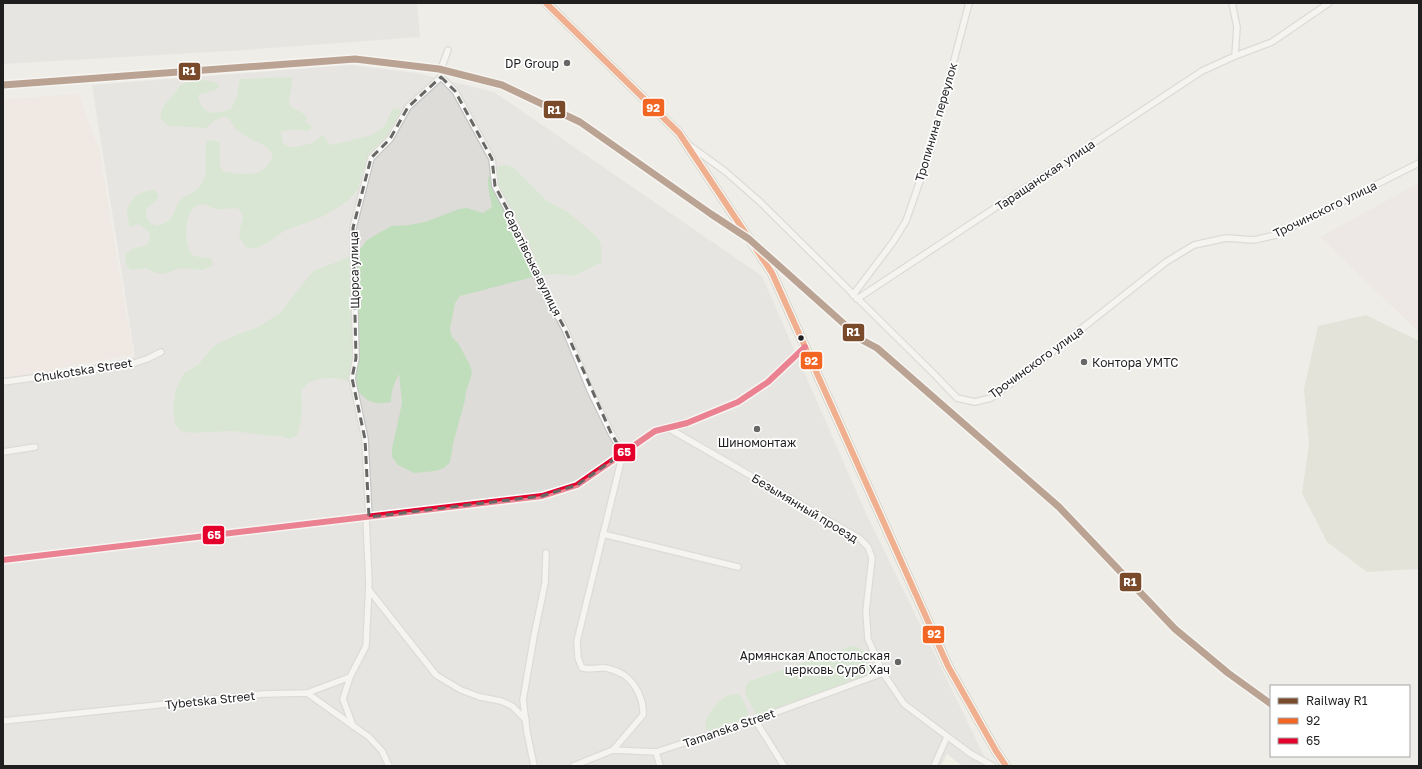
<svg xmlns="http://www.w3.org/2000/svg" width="1422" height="769" viewBox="0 0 1422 769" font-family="'Golos Text',sans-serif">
	<rect width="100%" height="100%" fill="#eeede8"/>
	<g fill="#dddcd9">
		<path d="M 3,3 L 417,3 L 420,37 L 245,50 L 3,64 Z"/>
		<path d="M 350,65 L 417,73 L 494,92 L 762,276 L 864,509 L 989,766 L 3,766 L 3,382 L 135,357 L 92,85 Z"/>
	</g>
	<path fill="#f0e3dd" d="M 79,94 L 100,153 L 113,235 L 133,350 L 131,355 L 54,369 L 55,373 L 3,381 L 3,99 Z"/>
	<path fill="#ece1e5" d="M 1419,183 L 1419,332 L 1320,237 Z"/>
	<path fill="#f4f7e4" d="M 947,754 L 962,766 L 941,766 Z"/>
	<path fill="#dcdbd9" d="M 906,617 L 934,679 L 901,694 L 873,632 Z"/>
	<path fill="#d5d8c9" d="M 1366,315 L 1419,341 L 1419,569 L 1367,572 L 1327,542 L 1302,493 L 1309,444 L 1304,389 L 1318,326 Z"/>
	<g fill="#c1debc">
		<path d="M 292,77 C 292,80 292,84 292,87 C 291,95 285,103 293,108 C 299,112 304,112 307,118 L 305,122 L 312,126 L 310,130 L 306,131 L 295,129 L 281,132 L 283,143 L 289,147 L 296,147 L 313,143 L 322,135 L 325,137 L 328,143 L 332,145 L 372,135 L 384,127 L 392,110 L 398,108 L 401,110 L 387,136 L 368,155 L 358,189 L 349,200 L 324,216 L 284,231 L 269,242 L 257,248 L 249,248 L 244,245 L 240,238 L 239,233 L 243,217 L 239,209 C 231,207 226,210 218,209 C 210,209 206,202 198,205 C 184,211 182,245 193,255 C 197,258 206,257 211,258 L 213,264 L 210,267 L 202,270 L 181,268 L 163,274 L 156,273 L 146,268 L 131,270 L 126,265 L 125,255 L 132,249 L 145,246 L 148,243 L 150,236 L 149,232 L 139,224 L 131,227 L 129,225 C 129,222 127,216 127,213 C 128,199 142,190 154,190 L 159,195 L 156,201 L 146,209 L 146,218 L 151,223 L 157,226 C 167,222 171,221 175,210 C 177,208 177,204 179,202 C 183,196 192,194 197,189 C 211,177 203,157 207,141 L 211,140 L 220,142 L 220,166 L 224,172 C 238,173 254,178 265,168 C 287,147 252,143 241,133 C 238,131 235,129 234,127 C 231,123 230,117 224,117 C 217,117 211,124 206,128 C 199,128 192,127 186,127 C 172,126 168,129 160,117 L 162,108 L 181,85 L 188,82 L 204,80 L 218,83 L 219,87 L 216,90 L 200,94 L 198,96 C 202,117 215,114 231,109 L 236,99 L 240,79 Z"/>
		<path d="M 505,165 L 513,167 L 546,200 L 569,213 L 596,236 L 601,244 L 602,262 L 578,274 L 569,276 L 560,274 L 541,275 L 460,296 L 455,303 L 450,329 L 452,337 L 458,343 L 470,365 L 472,373 L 466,392 L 465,400 L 453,444 L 450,462 L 444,468 L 435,471 L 414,473 L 398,465 L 392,457 L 392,449 L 402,403 L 399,374 C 394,383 391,391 391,402 C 385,403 379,404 373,402 C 363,400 359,390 351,384 C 340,375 319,377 307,384 C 305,386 302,389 301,391 C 303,405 302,422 297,435 L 290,439 L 281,436 L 272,436 L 232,431 L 191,433 L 181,431 L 175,424 L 173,407 L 176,389 L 184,373 L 199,364 L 210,350 L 217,344 L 241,333 L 258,327 L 280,313 L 313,271 L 347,258 L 362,247 L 367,240 L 391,226 L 409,225 L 425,222 L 459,209 L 467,208 L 483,213 L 492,207 C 489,188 480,169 505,165 Z"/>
		<path d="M 852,646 C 864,645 868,660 870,670 L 866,676 L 763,715 L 758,715 L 755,713 L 745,692 L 746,685 L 750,681 L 813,659 L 821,659 C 831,667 833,657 838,651 Z"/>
		<path d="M 737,694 L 741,696 L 748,711 L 748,718 L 746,720 L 743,722 L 736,722 L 710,731 L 706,730 C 702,719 717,701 727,696 C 730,695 734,694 737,694 Z"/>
	</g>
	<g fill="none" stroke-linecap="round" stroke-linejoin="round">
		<defs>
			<g id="minor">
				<path d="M 1235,56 L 1272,42 L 1329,3"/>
				<path d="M 441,77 L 455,91 L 492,159 L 495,186 L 526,245 L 539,281 L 565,329 L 590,390 L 611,433 L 623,453 L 577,641 L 578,658 L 582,668 C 592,670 599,667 606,668 C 611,669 619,672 624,675 C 636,683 644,701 643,715 L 613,750"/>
				<path d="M 689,145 L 726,172 L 759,201 L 935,375 L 957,398 L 975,402 L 991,398 L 1028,371 L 1166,262 L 1194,245 L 1226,238 L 1254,240 L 1276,235 L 1419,163"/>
				<path d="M 853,295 L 893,242 L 906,221 L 930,152 L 969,3"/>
				<path d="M 857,299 L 1202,71 L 1235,56 L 1237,27 L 1232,3"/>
				<path d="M 3,382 L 128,365 L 147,359 L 161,352"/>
				<path d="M 668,428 L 859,538 L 868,547 L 872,558 L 866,611 L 868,639 L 883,673 L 904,704 L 971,754 L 993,766"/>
				<path d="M 3,452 L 35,447"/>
				<path d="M 369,517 L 365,439 L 352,378 L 356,358 L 353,228 L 371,158 L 390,139 L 408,107 L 441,77 L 441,69 L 448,50"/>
				<path d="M 603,534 L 738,567"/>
				<path d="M 3,560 L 542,496 L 577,485 L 655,431 L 687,423 L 738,402 L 768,382 L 805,347"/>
				<path d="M 369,590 L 436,675 L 461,690 L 480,697 L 501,701 L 512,706 L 526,720"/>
				<path d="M 350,677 L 343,699 L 353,726"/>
				<path d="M 307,693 L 350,677 L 366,646 L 369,584 L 366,518"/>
				<path d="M 755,720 L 784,766"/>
				<path d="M 3,721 L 263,694 L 307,693 L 369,737 L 382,751 L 389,766"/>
				<path d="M 656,752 L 660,766"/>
				<path d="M 534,766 L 527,732 L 523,700 L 534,636 L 545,583 L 546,553"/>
				<path d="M 573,766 L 613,750 L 656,752 L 755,720 L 883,673"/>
				<path d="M 934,766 L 947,737"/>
			</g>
			<path id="secondary" d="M 546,3 L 679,133 L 772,273 L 948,666 L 996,751 L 1006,766"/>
		</defs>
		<use href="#minor" stroke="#c6c6c4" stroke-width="8"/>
		<use href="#secondary" stroke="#92997f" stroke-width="10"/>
		<use href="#minor" stroke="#fcfcfc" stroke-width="5.5"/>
		<use href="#secondary" stroke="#f1f4eb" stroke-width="8"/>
		<defs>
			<path id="bus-1" d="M 546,3 L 679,133 L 772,273 L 948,666 L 996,751 L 1006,766"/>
			<path id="bus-2" d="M 3,560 L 542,496 L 577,485 L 655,431 L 687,423 L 738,402 L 768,382 L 805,347"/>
		</defs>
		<use href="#bus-1" stroke="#fff" stroke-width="9"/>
		<use href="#bus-2" stroke="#fff" stroke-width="9"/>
		<use href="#bus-1" stroke="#f26522" stroke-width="6"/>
		<use href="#bus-2" stroke="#e4002b" stroke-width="6"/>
		<defs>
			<path id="rail-1" d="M 3,85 L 355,59 L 439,69 L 502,85 L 580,122 L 711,214 L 749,239 L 862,340 L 877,348 L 1059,507 L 1175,629 L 1228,673 L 1271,704"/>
		</defs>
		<use href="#rail-1" stroke="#fff" stroke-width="10"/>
		<use href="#rail-1" stroke="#7a4b2a" stroke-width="7"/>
	</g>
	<path d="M0 0H1422V769H0ZM 441,77 L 455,91 L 492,159 L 495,186 L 526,245 L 539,281 L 565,329 L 611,433 L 623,453 L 577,485 L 542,496 L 369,517 L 365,439 L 352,378 L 356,358 L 353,228 L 371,158 L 390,139 L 408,107 Z" fill="#eeede8" fill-opacity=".55" fill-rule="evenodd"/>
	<path fill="none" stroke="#676765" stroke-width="3" stroke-dasharray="8 5" stroke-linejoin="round" d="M 441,77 L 455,91 L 492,159 L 495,186 L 526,245 L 539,281 L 565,329 L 611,433 L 623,453 L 577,485 L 542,496 L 369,517 L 365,439 L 352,378 L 356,358 L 353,228 L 371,158 L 390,139 L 408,107 Z"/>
	<g fill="#676765" stroke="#fff" stroke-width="1.5">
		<circle cx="567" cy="63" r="4"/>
		<circle cx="1084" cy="362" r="4"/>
		<circle cx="757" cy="429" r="4"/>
		<circle cx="898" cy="662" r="4"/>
	</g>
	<circle fill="#1f1f1f" stroke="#fff" stroke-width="1.5" cx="801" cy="338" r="3.5"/>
	<g text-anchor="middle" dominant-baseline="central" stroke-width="3.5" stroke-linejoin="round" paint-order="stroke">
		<g font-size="12" fill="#1f1f1f" stroke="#fff" text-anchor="end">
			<text x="559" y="63">DP Group</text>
			<text x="1092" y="362" text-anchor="start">Контора УМТС</text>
			<text x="757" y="442" text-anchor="middle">Шиномонтаж</text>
			<text x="890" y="655">Армянская Апостольская<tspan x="890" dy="14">церковь Сурб Хач</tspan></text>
		</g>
		<g font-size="12" fill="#1f1f1f" stroke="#fff">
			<text transform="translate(936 122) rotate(-74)">Тропинина переулок</text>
			<text transform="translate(1045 175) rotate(-34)">Таращанская улица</text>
			<text transform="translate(1325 209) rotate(-26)">Трочинского улица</text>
			<text transform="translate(533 263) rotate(64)">Саратівська вулиця</text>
			<text transform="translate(354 270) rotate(-91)">Щорса улица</text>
			<text transform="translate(1036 362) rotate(-36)">Трочинского улица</text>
			<text transform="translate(83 370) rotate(-9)">Chukotska Street</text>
			<text transform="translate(805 508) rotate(31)">Безымянный проезд</text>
			<text transform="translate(210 700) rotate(-6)">Tybetska Street</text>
			<text transform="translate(729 728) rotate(-19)">Tamanska Street</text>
		</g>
	</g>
	<g stroke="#fff" stroke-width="1.5">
		<rect x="178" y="62" width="23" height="19" rx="4" fill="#7a4b2a"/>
		<rect x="642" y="98" width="23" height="19" rx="4" fill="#f26522"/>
		<rect x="543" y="100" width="23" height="19" rx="4" fill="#7a4b2a"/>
		<rect x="842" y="323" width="23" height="19" rx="4" fill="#7a4b2a"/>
		<rect x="800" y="351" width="23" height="19" rx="4" fill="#f26522"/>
		<rect x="613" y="443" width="23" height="19" rx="4" fill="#e4002b"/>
		<rect x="202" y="525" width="23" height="20" rx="4" fill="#e4002b"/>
		<rect x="1119" y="572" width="23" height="20" rx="4" fill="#7a4b2a"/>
		<rect x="922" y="625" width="23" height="19" rx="4" fill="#f26522"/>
	</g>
	<g font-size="11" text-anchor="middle" font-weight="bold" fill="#fff">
		<text x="189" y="75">R1</text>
		<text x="653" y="112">92</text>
		<text x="554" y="114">R1</text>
		<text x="853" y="336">R1</text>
		<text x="811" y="365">92</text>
		<text x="624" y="456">65</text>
		<text x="214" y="539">65</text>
		<text x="1130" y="586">R1</text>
		<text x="934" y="638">92</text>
	</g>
	<rect width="1422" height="769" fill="none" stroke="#1f1f1f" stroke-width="8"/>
	<rect x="1270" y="685" width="140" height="72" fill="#ffffff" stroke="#a5a5a5"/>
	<rect x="1278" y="698" width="20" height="6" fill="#7a4b2a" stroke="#a5a5a5"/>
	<text x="1306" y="705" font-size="12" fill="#1f1f1f">Railway R1</text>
	<rect x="1278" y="718" width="20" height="6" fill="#f26522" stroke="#a5a5a5"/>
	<text x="1306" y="725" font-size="12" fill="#1f1f1f">92</text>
	<rect x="1278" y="738" width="20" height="6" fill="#e4002b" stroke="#a5a5a5"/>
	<text x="1306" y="745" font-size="12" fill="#1f1f1f">65</text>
</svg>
